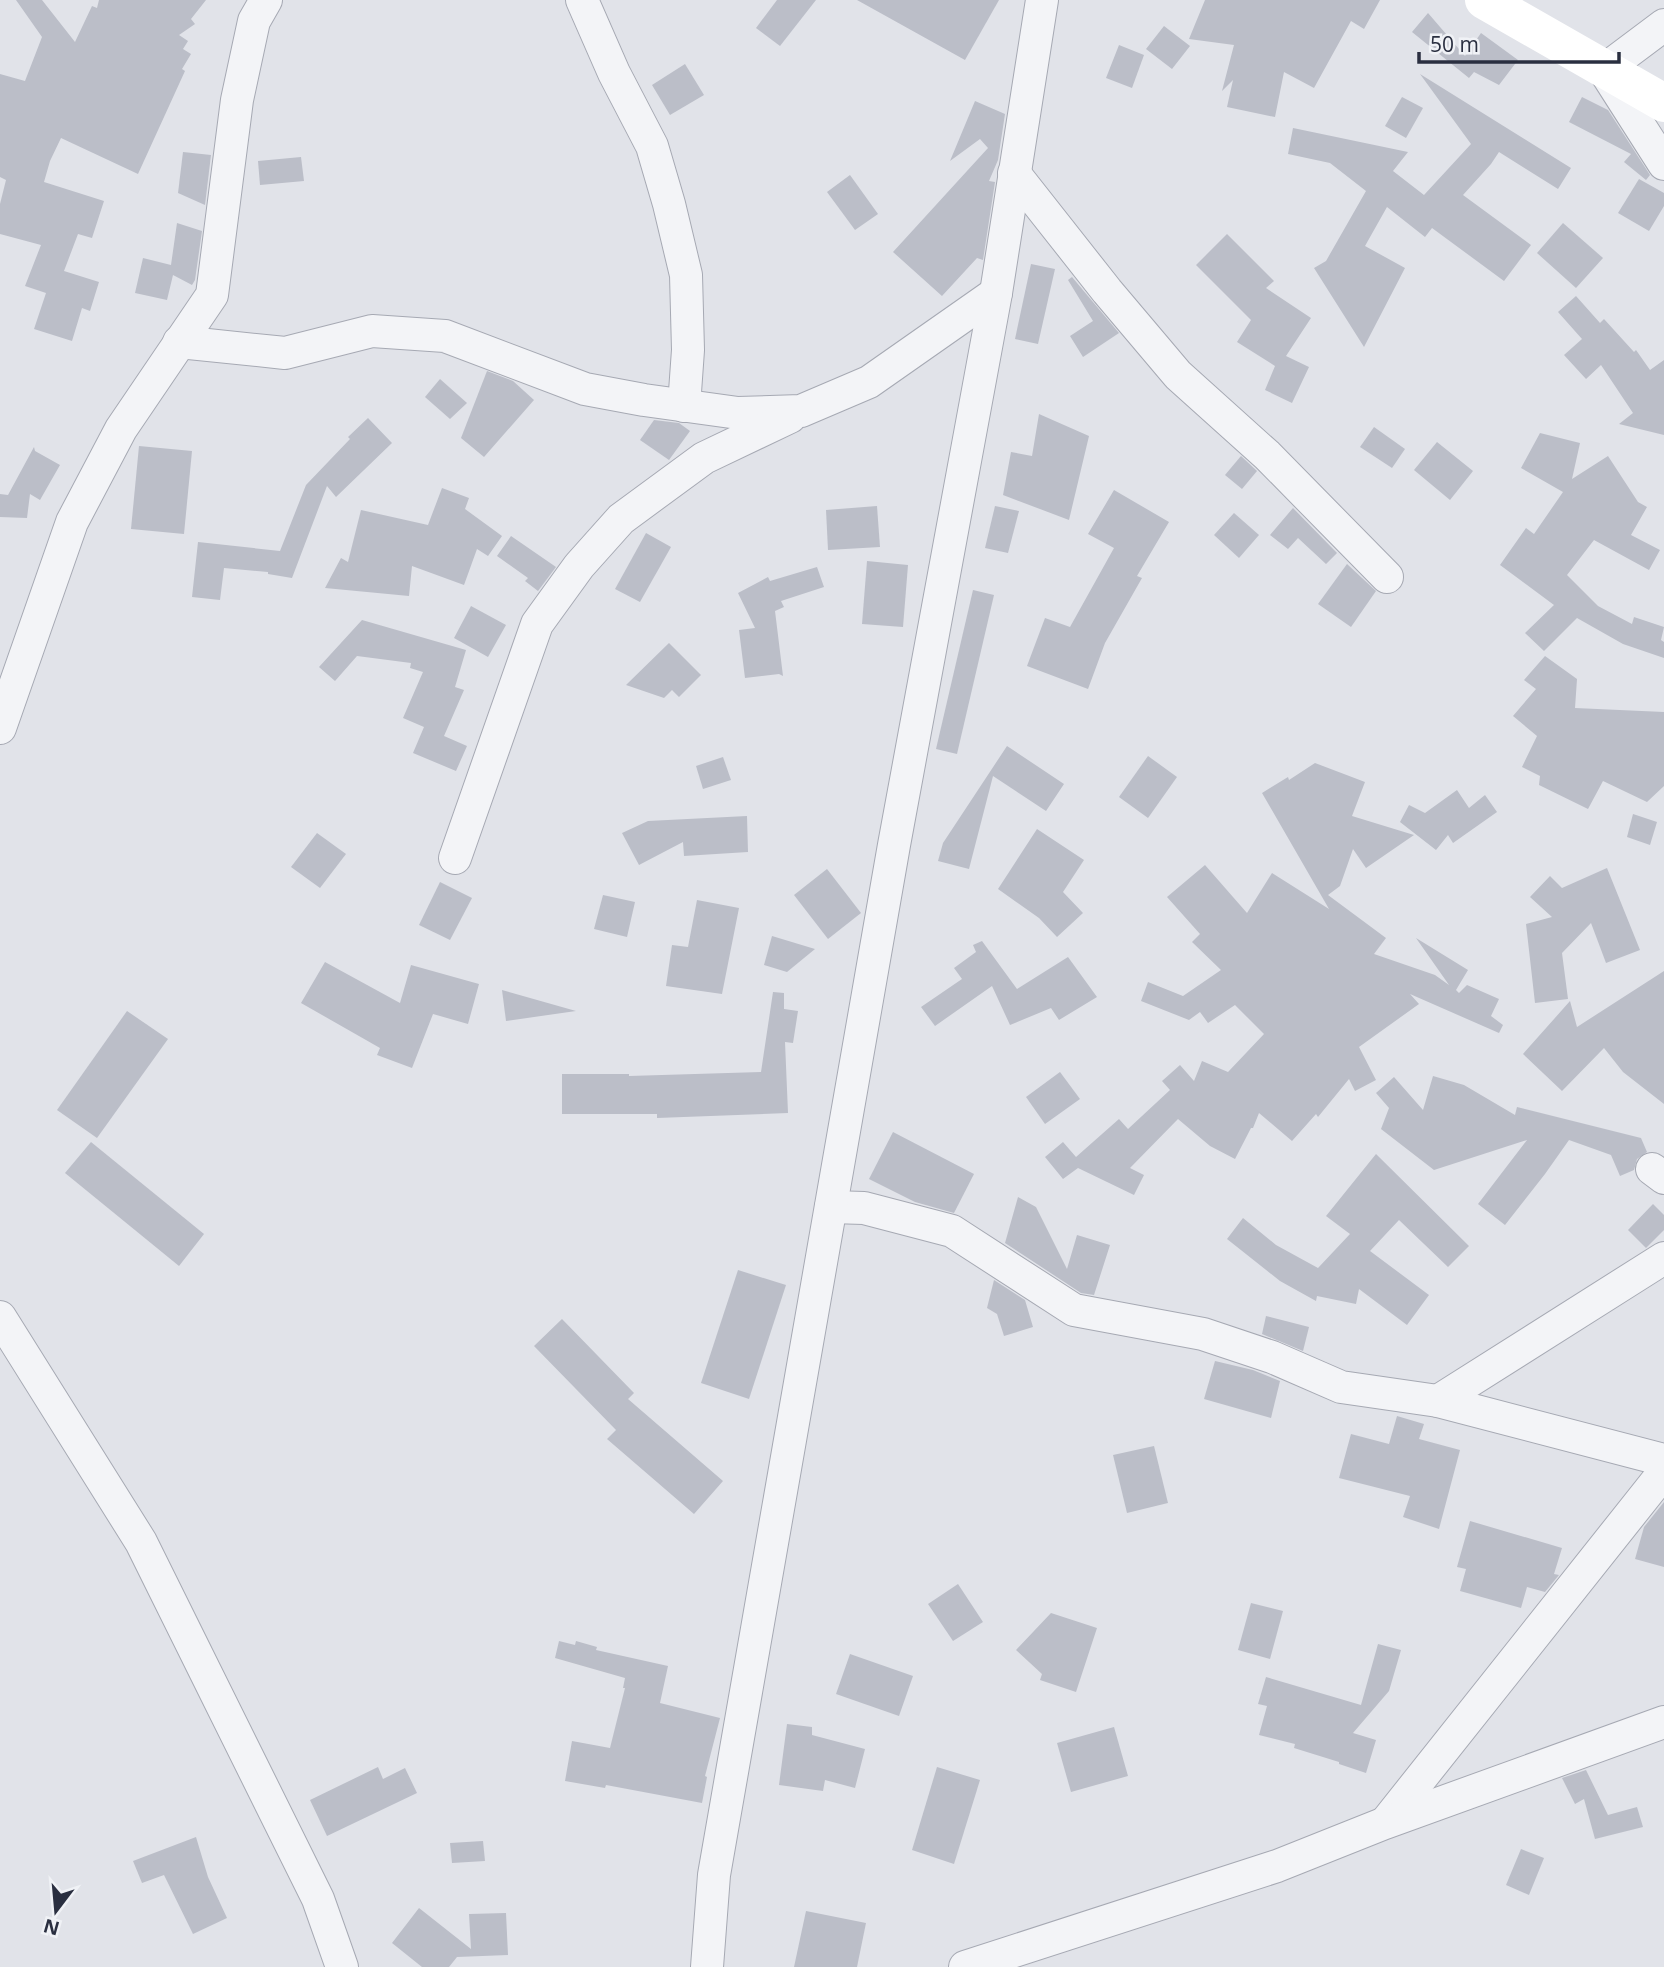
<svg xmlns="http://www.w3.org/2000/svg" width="1664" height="1967" viewBox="0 0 1664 1967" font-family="'Open Sans',sans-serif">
	<rect width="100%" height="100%" fill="#e1e3e9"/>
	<g fill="#bbbec8">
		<path d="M 16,0 L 42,0 L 75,42 L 92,6 L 97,8 L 99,0 L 206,0 L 191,19 L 195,24 L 179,35 L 188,41 L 183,49 L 191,54 L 182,69 L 185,71 L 138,174 L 61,138 L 50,161 L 44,182 L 104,201 L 92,238 L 78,234 L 64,271 L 99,282 L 90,311 L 82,308 L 72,341 L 34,329 L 46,293 L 25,286 L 41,245 L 0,234 L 0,204 L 6,180 L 0,177 L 0,74 L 25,81 L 42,37 Z"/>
		<path d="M 777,0 L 816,0 L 780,46 L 756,28 Z"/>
		<path d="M 857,0 L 999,0 L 965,60 Z"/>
		<path d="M 1205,0 L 1380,0 L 1364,29 L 1351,21 L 1314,88 L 1284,72 L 1275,117 L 1227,107 L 1233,80 L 1222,91 L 1234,45 L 1189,39 Z"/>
		<path d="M 1428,13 L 1465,56 L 1481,33 L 1518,60 L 1499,85 L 1474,72 L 1469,78 L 1412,32 Z"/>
		<path d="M 1164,26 L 1190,46 L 1172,69 L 1146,49 Z"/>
		<path d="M 1119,45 L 1144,55 L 1132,88 L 1106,78 Z"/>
		<path d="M 685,64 L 704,95 L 670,115 L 652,85 Z"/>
		<path d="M 1420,74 L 1571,168 L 1558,189 L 1499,152 L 1491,164 L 1463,195 L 1531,245 L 1504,281 L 1432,228 L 1425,237 L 1387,207 L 1365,246 L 1405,268 L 1364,347 L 1314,268 L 1326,261 L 1366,191 L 1330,163 L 1288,154 L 1293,128 L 1408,152 L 1393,171 L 1424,195 L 1471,144 Z"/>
		<path d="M 1402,97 L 1423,108 L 1406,138 L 1385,126 Z"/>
		<path d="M 1582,97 L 1608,110 L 1650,175 L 1646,180 L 1624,162 L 1631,154 L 1569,122 Z"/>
		<path d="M 975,101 L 1005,114 L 998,160 L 989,181 L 995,182 L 983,260 L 977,258 L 942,296 L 893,252 L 988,148 L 980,139 L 950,161 Z"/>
		<path d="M 183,152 L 211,155 L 205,205 L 178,193 Z"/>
		<path d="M 301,157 L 304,181 L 260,185 L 258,161 Z"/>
		<path d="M 850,175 L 878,214 L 855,230 L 827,192 Z"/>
		<path d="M 1639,179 L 1664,193 L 1664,206 L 1649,231 L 1618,213 Z"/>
		<path d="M 177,223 L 202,231 L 195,280 L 192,285 L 173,275 L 167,300 L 135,293 L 143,258 L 171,265 Z"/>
		<path d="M 1563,223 L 1603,258 L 1576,288 L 1537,253 Z"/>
		<path d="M 1227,234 L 1274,281 L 1266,288 L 1311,318 L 1286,356 L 1309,367 L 1292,403 L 1265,390 L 1275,366 L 1237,342 L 1251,320 L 1196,265 Z"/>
		<path d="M 1031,264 L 1055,269 L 1038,344 L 1015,339 Z"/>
		<path d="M 1072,277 L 1119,333 L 1083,357 L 1070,336 L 1093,321 L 1068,280 Z"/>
		<path d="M 1576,296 L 1600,323 L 1604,319 L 1634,352 L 1636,350 L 1650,370 L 1664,360 L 1664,435 L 1619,424 L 1633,413 L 1601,365 L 1586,379 L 1564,355 L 1582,339 L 1558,312 Z"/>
		<path d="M 487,371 L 513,381 L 534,400 L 484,457 L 461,438 Z"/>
		<path d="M 440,379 L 467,403 L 450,419 L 425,397 Z"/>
		<path d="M 1039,414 L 1089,436 L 1069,520 L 1003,495 L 1011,452 L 1032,456 Z"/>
		<path d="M 368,418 L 392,443 L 336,497 L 327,486 L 292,578 L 268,574 L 268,572 L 224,568 L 220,600 L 192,597 L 198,542 L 280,551 L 306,485 L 350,439 L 348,437 Z"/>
		<path d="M 654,420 L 679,423 L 690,431 L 669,460 L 640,440 Z"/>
		<path d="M 1374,427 L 1405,449 L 1392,468 L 1360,447 Z"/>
		<path d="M 1540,433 L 1580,443 L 1572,479 L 1608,456 L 1638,502 L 1647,507 L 1631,535 L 1660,550 L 1649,570 L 1594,540 L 1567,575 L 1598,606 L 1632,624 L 1634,617 L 1664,627 L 1661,640 L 1664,642 L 1664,658 L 1623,644 L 1577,618 L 1544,651 L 1525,633 L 1554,605 L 1500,565 L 1526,528 L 1534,534 L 1563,492 L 1521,468 Z"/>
		<path d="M 1437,442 L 1473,471 L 1450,500 L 1414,470 Z"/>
		<path d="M 139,446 L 192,451 L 184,534 L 131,529 Z"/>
		<path d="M 34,447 L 35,451 L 60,465 L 40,500 L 30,494 L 27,518 L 0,517 L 0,494 L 8,495 Z"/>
		<path d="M 1241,456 L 1257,471 L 1242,489 L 1225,475 Z"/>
		<path d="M 442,488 L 469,498 L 465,509 L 502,536 L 488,556 L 477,549 L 464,585 L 412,566 L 409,596 L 325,588 L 341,558 L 348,562 L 361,510 L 428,525 Z"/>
		<path d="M 1114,490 L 1169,522 L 1137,576 L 1142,578 L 1105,643 L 1088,689 L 1027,666 L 1045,618 L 1070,627 L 1114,548 L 1088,534 Z"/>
		<path d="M 877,506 L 880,547 L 828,550 L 826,510 Z"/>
		<path d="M 995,506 L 1019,511 L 1008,553 L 985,548 Z"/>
		<path d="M 1293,508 L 1337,553 L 1326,564 L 1298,538 L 1288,549 L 1270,535 Z"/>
		<path d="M 1234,513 L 1259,535 L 1239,558 L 1214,535 Z"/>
		<path d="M 646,533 L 671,547 L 640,602 L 615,589 Z"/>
		<path d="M 511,536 L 556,567 L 538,591 L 525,581 L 528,578 L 497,556 Z"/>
		<path d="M 867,561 L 908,565 L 903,627 L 862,624 Z"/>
		<path d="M 1347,564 L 1376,591 L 1351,627 L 1318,604 Z"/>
		<path d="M 817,567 L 824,587 L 781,601 L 784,607 L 775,611 L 783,676 L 779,674 L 745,678 L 739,630 L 755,628 L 738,593 L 768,577 L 770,581 Z"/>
		<path d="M 973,590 L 994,595 L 957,754 L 936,749 Z"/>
		<path d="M 471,606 L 506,625 L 488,657 L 454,638 Z"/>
		<path d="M 362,620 L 466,650 L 455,687 L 464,690 L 444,736 L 467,746 L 456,771 L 413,753 L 424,727 L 403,718 L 423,672 L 410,668 L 411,663 L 357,656 L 335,681 L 319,667 Z"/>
		<path d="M 669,643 L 701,675 L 679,697 L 672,690 L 664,698 L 626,685 Z"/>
		<path d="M 1545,656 L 1577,679 L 1575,708 L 1664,712 L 1664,786 L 1647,802 L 1603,781 L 1588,809 L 1539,785 L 1540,776 L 1522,767 L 1537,736 L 1513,716 L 1536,689 L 1524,680 Z"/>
		<path d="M 1007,746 L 1064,784 L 1046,811 L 993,776 L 969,869 L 938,861 L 943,843 Z"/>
		<path d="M 1148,756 L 1177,777 L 1148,818 L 1119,797 Z"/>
		<path d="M 723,757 L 731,780 L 703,789 L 696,766 Z"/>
		<path d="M 1315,763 L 1365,782 L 1352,816 L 1414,835 L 1366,868 L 1353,849 L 1340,886 L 1328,895 L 1386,938 L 1374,954 L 1435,975 L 1449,985 L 1416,938 L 1468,970 L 1456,990 L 1459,993 L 1467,985 L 1499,999 L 1491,1016 L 1503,1025 L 1499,1033 L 1410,994 L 1419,1004 L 1359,1047 L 1376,1080 L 1355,1091 L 1349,1079 L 1318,1117 L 1316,1114 L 1292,1141 L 1259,1113 L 1253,1128 L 1251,1128 L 1235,1159 L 1210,1146 L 1178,1119 L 1130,1168 L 1144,1175 L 1134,1195 L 1078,1168 L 1063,1179 L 1045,1157 L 1063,1142 L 1076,1157 L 1119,1119 L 1128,1129 L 1170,1090 L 1162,1081 L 1180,1065 L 1194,1081 L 1202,1061 L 1228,1072 L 1264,1034 L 1235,1005 L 1208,1023 L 1200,1012 L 1189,1020 L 1141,1001 L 1148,982 L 1183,996 L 1221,970 L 1192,942 L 1200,934 L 1167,897 L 1205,865 L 1247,913 L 1272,873 L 1329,909 L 1262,793 L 1288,777 L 1289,780 Z"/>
		<path d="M 1457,790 L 1469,808 L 1485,795 L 1497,812 L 1453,843 L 1448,835 L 1436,850 L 1400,822 L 1409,805 L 1425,813 Z"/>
		<path d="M 1633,814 L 1657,822 L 1650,845 L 1627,837 Z"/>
		<path d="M 747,816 L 748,852 L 684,856 L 683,842 L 639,865 L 622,833 L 648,821 Z"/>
		<path d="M 1037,829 L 1084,860 L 1063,892 L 1083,913 L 1057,937 L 1039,918 L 998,889 Z"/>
		<path d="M 317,833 L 346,854 L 320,888 L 291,867 Z"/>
		<path d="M 1607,868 L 1640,950 L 1606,963 L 1591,923 L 1562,953 L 1568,999 L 1535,1003 L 1526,924 L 1552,917 L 1530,897 L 1550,876 L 1562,888 Z"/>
		<path d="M 827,869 L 861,913 L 828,939 L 794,895 Z"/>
		<path d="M 440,882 L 472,898 L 450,940 L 419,925 Z"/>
		<path d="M 603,895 L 635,902 L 627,937 L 594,929 Z"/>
		<path d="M 697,900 L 739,908 L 722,994 L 666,986 L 672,945 L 688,947 Z"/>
		<path d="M 772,936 L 815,949 L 787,972 L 764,965 Z"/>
		<path d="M 982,941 L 1017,989 L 1068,957 L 1097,997 L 1059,1020 L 1051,1008 L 1010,1025 L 992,986 L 935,1026 L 921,1007 L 962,979 L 954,968 L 976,952 L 973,945 Z"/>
		<path d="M 325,962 L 400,1003 L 411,965 L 479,984 L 468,1024 L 433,1014 L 412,1068 L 377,1055 L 380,1048 L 301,1003 Z"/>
		<path d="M 1664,971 L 1664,1104 L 1623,1072 L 1604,1048 L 1562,1091 L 1523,1054 L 1570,1001 L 1577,1027 Z"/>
		<path d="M 502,990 L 576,1011 L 506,1021 Z"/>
		<path d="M 773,992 L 784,993 L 784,1009 L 798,1011 L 793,1043 L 785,1042 L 788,1113 L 657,1118 L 657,1114 L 562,1114 L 562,1074 L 629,1074 L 629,1076 L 761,1072 Z"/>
		<path d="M 127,1011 L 168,1039 L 97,1138 L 57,1110 Z"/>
		<path d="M 1060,1072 L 1080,1099 L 1045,1124 L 1026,1097 Z"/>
		<path d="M 1433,1076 L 1464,1085 L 1515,1115 L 1517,1107 L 1641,1138 L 1647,1152 L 1637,1159 L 1634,1170 L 1620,1176 L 1611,1155 L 1569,1140 L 1545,1174 L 1505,1225 L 1478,1204 L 1527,1140 L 1434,1170 L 1381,1129 L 1389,1108 L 1376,1093 L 1394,1077 L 1423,1110 Z"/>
		<path d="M 893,1132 L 974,1174 L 954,1213 L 915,1202 L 869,1179 Z"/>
		<path d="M 91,1142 L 204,1234 L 179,1266 L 65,1173 Z"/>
		<path d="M 1376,1154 L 1469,1246 L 1448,1267 L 1399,1220 L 1370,1251 L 1429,1295 L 1407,1325 L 1359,1289 L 1356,1304 L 1317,1296 L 1316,1301 L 1280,1281 L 1227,1239 L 1243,1218 L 1276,1245 L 1318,1268 L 1350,1234 L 1326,1216 Z"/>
		<path d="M 1018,1197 L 1036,1207 L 1067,1269 L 1077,1235 L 1110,1245 L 1094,1295 L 1081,1293 L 1005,1243 Z"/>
		<path d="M 1653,1204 L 1664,1215 L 1664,1230 L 1646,1248 L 1628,1230 Z"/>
		<path d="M 738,1270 L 786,1285 L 749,1399 L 701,1383 Z"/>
		<path d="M 994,1280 L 1025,1300 L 1033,1327 L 1004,1336 L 997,1314 L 987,1308 Z"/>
		<path d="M 1266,1316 L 1309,1327 L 1303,1351 L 1262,1334 Z"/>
		<path d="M 562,1319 L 634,1393 L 628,1399 L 723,1481 L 694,1514 L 607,1439 L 616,1430 L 534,1346 Z"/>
		<path d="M 1215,1361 L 1253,1370 L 1280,1381 L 1271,1418 L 1204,1399 Z"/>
		<path d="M 1397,1416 L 1424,1424 L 1419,1439 L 1460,1450 L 1439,1529 L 1403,1517 L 1410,1496 L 1339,1478 L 1351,1434 L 1389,1444 Z"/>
		<path d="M 1154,1446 L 1168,1503 L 1127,1513 L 1113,1455 Z"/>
		<path d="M 1664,1502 L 1664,1567 L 1635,1559 L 1644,1527 Z"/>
		<path d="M 1470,1521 L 1562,1548 L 1554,1574 L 1559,1575 L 1545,1592 L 1527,1587 L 1521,1608 L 1460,1591 L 1466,1569 L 1457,1567 Z"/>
		<path d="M 958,1584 L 983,1622 L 953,1641 L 928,1604 Z"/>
		<path d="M 1251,1603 L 1283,1611 L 1270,1659 L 1238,1650 Z"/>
		<path d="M 1051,1613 L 1097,1628 L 1076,1692 L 1040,1680 L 1042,1674 L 1016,1650 Z"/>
		<path d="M 559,1641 L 575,1645 L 576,1641 L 597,1647 L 596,1650 L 668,1666 L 660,1703 L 720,1718 L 705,1776 L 707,1777 L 702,1803 L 606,1785 L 605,1788 L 565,1781 L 572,1741 L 610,1748 L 625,1688 L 623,1688 L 625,1678 L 555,1658 Z"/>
		<path d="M 1378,1644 L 1401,1650 L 1389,1691 L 1353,1733 L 1376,1740 L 1366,1773 L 1339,1764 L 1339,1762 L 1294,1748 L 1295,1744 L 1259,1735 L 1267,1706 L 1258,1704 L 1266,1677 L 1361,1705 Z"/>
		<path d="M 850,1654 L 913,1676 L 899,1716 L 836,1694 Z"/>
		<path d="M 787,1724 L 812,1727 L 812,1735 L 865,1749 L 855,1788 L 825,1780 L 823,1791 L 779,1785 Z"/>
		<path d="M 1114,1727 L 1128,1776 L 1071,1792 L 1057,1743 Z"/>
		<path d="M 378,1767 L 383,1779 L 405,1768 L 417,1793 L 327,1836 L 310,1800 Z"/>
		<path d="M 937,1767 L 980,1780 L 954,1864 L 912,1850 Z"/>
		<path d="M 1586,1770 L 1608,1815 L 1637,1807 L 1643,1827 L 1595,1839 L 1584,1799 L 1575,1804 L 1562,1778 Z"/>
		<path d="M 196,1837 L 208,1877 L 227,1918 L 193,1934 L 164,1875 L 142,1883 L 133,1861 Z"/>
		<path d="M 483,1841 L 485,1861 L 452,1863 L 450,1843 Z"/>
		<path d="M 1521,1849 L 1544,1858 L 1529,1895 L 1506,1885 Z"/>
		<path d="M 419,1908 L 471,1949 L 469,1914 L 506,1913 L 508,1955 L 457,1957 L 449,1967 L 422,1967 L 392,1943 Z"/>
		<path d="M 806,1911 L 866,1923 L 857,1967 L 794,1967 Z"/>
	</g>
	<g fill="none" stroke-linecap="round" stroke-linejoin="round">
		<defs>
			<g id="street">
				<path d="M 582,0 L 614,73 L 652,146 L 669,204 L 686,275 L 688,350 L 684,406"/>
				<path d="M 1664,25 L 1604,70 L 1664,164"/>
				<path d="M 1014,173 L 1107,291 L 1178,375 L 1267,455 L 1387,577"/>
				<path d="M 179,342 L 285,353 L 372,331 L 445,336 L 585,389 L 644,400 L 738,413 L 801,411 L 869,382 L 996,293"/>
				<path d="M 0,728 L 72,522 L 121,429 L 212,295 L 237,100 L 254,21 L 266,0"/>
				<path d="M 455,858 L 537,624 L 579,566 L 621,519 L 704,458 L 790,417"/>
				<path d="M 1652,1169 L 1664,1178"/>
				<path d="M 831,1207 L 864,1208 L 952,1231 L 1074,1310 L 1203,1334 L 1272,1357 L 1341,1387 L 1438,1401"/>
				<path d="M 1664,1258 L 1438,1401 L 1664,1460"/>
				<path d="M 0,1317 L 141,1542 L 318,1899 L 342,1967"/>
				<path d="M 1386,1822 L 1664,1472"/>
				<path d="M 707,1967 L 714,1875 L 894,845 L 996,293 L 1042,0"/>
				<path d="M 965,1967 L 1277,1866 L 1385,1823 L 1664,1722"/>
			</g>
		</defs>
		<use href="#street" stroke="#a6a9b3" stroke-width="34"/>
		<use href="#street" stroke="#f3f4f7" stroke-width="32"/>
		<path stroke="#fff" stroke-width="38" d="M 1484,0 L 1664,103"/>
	</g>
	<g transform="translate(56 1911) rotate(196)" stroke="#f0f2f6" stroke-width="5" paint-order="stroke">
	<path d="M0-5L12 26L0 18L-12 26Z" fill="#2a2f40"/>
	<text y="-10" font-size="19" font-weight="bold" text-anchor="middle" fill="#2a2f40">N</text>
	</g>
	<path d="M1419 52v10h200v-10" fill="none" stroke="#2a2f40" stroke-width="3.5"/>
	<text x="1430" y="52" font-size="21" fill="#2a2f40" stroke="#f0f2f6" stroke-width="5" paint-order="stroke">50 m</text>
</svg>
